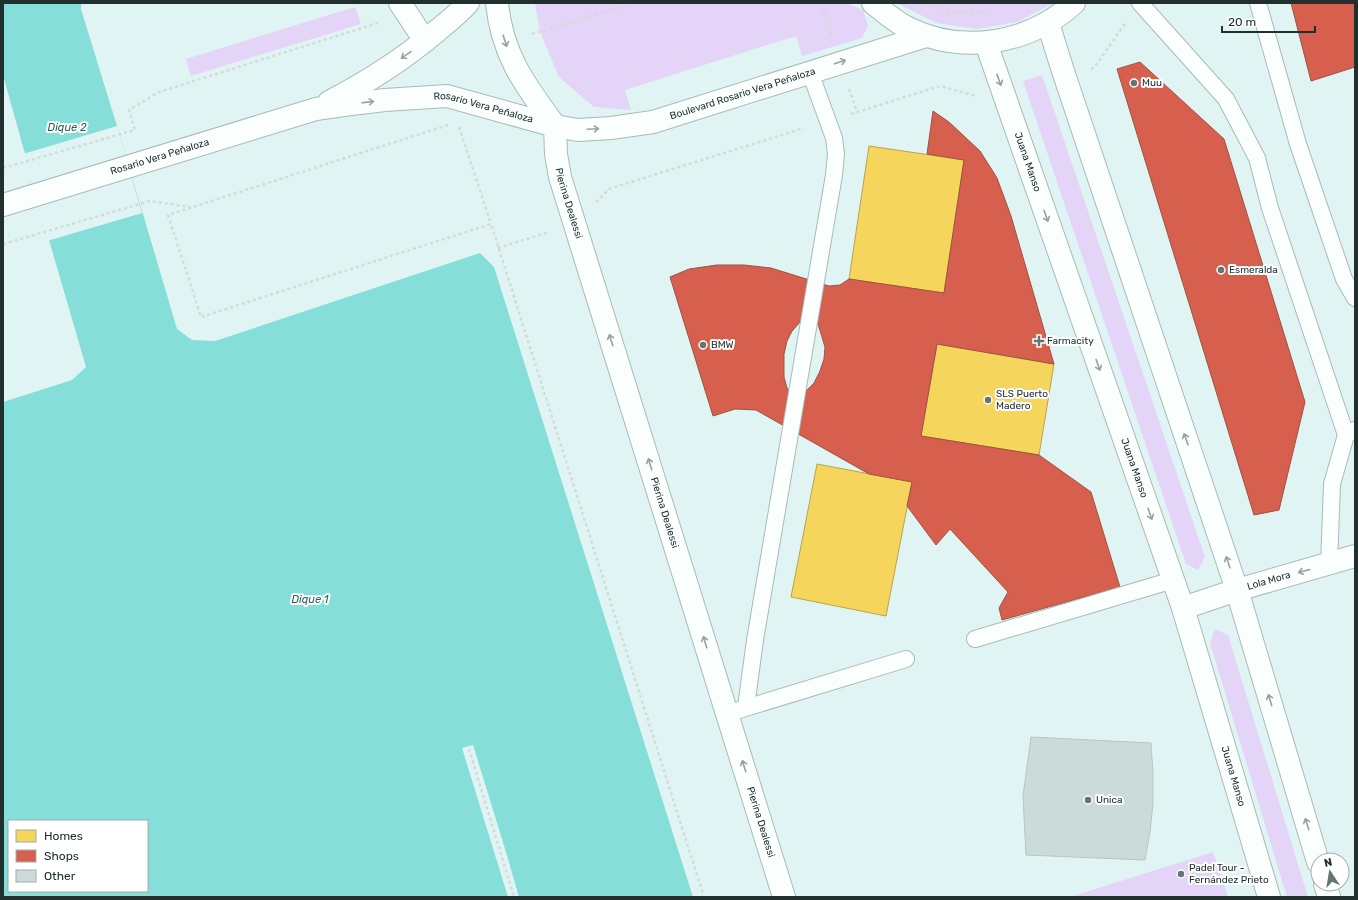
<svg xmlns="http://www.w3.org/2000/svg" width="1358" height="900" viewBox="0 0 1358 900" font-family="Rubik,sans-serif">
	<rect width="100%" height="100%" fill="#e0f5f3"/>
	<g fill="#e3d4f8">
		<path d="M 535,3 L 846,3 L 863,10 L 868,26 L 862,38 L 802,56 L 796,36 L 625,90 L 631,110 L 594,107 L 559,77 L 540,32 Z"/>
		<path d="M 897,3 L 1054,3 L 1017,22 L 977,29 L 936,23 Z"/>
		<path d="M 355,7 L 361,24 L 191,76 L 186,59 Z"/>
		<path d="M 1042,75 L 1205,557 L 1198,570 L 1186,564 L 1023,81 Z"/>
		<path d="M 1215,629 L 1228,635 L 1308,897 L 1287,897 L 1210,643 Z"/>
		<path d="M 1213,852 L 1228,897 L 1070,897 Z"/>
	</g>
	<path fill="#85dfd8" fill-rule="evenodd" d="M 3,3 L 81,3 L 81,9 L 117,126 L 177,329 L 192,340 L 215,341 L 480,253 L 494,267 L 693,897 L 3,897 L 3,402 L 72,380 L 86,367 L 49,240 L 3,75 ZM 9,821 L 147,821 L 147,891 L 9,891 Z"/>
	<g fill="#e0f5f3">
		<path d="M 117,126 L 142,213 L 47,241 L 23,154 Z"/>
		<path d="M 473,745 L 506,852 L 519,897 L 508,897 L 462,748 Z"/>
	</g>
	<g fill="#f6d55c" stroke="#b6a44e">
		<path d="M 869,146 L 964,160 L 944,293 L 849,279 Z"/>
		<path d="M 937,344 L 1054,364 L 1039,455 L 921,436 Z"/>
		<path d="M 817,464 L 912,482 L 886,616 L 791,597 Z"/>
	</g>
	<g fill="#d6604d" stroke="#a05244" fill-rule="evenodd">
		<path d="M 1291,3 L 1355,3 L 1355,67 L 1311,81 Z"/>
		<path d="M 1140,62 L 1224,139 L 1305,402 L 1279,510 L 1254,515 L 1117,69 Z"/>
		<path d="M 933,111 L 949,122 L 980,151 L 997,178 L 1011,216 L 1054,364 L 937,344 L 921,436 L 1039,455 L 1091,492 L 1120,587 L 1002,620 L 999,608 L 1008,592 L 950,529 L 936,545 L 907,506 L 912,482 L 869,474 L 756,410 L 735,409 L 713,416 L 670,277 L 689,269 L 717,265 L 744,265 L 771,268 L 829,286 L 840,285 L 849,279 L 944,293 L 964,160 L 927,154 ZM 806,319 L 815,321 L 818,324 L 825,347 L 824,359 L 820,371 L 814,383 L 805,392 L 801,394 L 791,392 L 787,388 L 784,377 L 784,354 L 787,341 L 792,331 L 801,321 Z"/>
	</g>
	<path fill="#cadbd9" stroke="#b6c6c5" d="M 1031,737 L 1151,743 L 1153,773 L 1153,803 L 1150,832 L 1145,860 L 1026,855 L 1023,796 Z"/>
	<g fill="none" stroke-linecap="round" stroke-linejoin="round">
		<defs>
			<g id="lane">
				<path d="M 1140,3 L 1226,99 L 1257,158 L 1270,208 L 1346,435"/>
				<path d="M 1258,3 L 1298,144 L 1344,279 L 1355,298"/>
				<path d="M 1329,565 L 1332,484 L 1346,435 L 1355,430"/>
				<path d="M 975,639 L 1173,580"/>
				<path d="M 746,707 L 755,640 L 834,175 L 836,154 L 834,138 L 810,72"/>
				<path d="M 739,710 L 906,659"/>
			</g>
			<g id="street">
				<path d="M 400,3 L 425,41"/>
				<path d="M 1048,23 L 1063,71 L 1237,590 L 1318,862"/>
				<path id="s1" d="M 986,43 L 1183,608 L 1269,897"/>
				<path id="s2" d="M 555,126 L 556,154 L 560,177 L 784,897"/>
				<path id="s3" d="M 1183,608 L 1237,590 L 1355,556"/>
				<path d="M 1325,884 L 1329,897"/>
			</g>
			<g id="secondary">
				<path d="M 497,3 C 502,55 525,85 555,126"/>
				<path d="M 873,3 C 884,12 895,22 908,28 C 963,55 1029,44 1074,3"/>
				<path d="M 329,102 C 368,82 405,58 438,30 C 448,22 459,13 468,3"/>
				<path id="s4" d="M 3,205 L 316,109 L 351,104 L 385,100 L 447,96 L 555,126 L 578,130 L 611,128 L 653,122 L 926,36"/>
			</g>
		</defs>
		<use href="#lane" stroke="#a9bab8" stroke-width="18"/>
		<use href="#street" stroke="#a9bab8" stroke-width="24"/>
		<use href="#secondary" stroke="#a9bab8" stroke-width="24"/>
		<g stroke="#d4dada" stroke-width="2.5" stroke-dasharray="3 3" stroke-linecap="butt">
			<path d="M 821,3 L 832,37"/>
			<path d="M 930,3 L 952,12 L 988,12"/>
			<path d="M 532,34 L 635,3"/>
			<path d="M 1091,69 L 1094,68 L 1126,22"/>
			<path d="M 849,89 L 857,112"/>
			<path d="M 851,114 L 940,86 L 976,96"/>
			<path d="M 448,125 L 168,215 L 201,317 L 491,224 L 704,897"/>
			<path d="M 459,127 L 491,224"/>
			<path d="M 3,168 L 135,130 L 129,110 L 159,92 L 381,22"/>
			<path d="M 596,202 L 609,189 L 804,128"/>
			<path d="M 3,244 L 150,201 L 190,207"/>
			<path d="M 498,248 L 549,232"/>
			<path d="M 469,749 L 514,897"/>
		</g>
		<use href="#lane" stroke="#fafefd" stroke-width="16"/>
		<use href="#street" stroke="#fafefd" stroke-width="22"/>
		<use href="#secondary" stroke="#fafefd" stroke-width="22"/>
	</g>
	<defs><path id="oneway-shaft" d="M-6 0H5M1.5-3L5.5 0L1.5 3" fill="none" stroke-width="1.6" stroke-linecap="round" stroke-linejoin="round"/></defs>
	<g stroke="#98a1a0">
		<use href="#oneway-shaft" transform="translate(505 41) rotate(72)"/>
		<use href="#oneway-shaft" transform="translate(406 55) rotate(145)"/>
		<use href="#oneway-shaft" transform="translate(840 62) rotate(-18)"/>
		<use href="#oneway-shaft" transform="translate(999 80) rotate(70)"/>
		<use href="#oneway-shaft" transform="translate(368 102) rotate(-7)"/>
		<use href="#oneway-shaft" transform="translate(593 129) rotate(-3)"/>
		<use href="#oneway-shaft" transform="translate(1046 216) rotate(71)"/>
		<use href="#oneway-shaft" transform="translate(611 340) rotate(-107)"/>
		<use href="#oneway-shaft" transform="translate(1098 365) rotate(71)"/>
		<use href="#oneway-shaft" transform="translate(1186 439) rotate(-109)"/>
		<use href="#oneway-shaft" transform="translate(650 464) rotate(-107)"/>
		<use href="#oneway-shaft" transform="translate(1150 514) rotate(71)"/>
		<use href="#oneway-shaft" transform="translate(1228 562) rotate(-109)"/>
		<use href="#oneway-shaft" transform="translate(1304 571) rotate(165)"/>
		<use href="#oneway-shaft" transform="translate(705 642) rotate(-107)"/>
		<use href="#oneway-shaft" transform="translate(1270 700) rotate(-107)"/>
		<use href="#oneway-shaft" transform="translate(744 766) rotate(-107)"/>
		<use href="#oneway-shaft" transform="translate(1307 824) rotate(-107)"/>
	</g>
	<g fill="#647574" stroke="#fff" stroke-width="1.5">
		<circle cx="1134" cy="83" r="4"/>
		<circle cx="1221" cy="270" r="4"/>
		<path d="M1037 335h4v4h4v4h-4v4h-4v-4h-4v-4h4z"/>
		<circle cx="703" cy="345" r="4"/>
		<circle cx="988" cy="400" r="4"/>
		<circle cx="1088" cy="800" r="4"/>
		<circle cx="1181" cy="874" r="4"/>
	</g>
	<g text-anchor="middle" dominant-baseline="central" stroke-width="4" stroke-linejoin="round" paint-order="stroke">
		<g font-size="10" fill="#21302f" stroke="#fff" text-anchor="start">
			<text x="1142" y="83">Muu</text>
			<text x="1229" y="270">Esmeralda</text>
			<text x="1047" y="341">Farmacity</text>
			<text x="711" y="345">BMW</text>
			<text x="996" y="394">SLS Puerto<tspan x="996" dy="12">Madero</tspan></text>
			<text x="1096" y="800">Unica</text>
			<text x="1189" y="868">Padel Tour -<tspan x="1189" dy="12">Fernández Prieto</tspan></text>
		</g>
		<g font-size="10" fill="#21302f" stroke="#fff">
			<text stroke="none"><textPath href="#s4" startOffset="764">Boulevard Rosario Vera Peñaloza</textPath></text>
			<text stroke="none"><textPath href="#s4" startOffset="497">Rosario Vera Peñaloza</textPath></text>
			<text stroke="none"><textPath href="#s4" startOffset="164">Rosario Vera Peñaloza</textPath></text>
			<text stroke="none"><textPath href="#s1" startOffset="126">Juana Manso</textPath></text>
			<text stroke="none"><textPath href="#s2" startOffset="79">Pierina Dealessi</textPath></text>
			<text stroke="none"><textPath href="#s1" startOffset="450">Juana Manso</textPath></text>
			<text stroke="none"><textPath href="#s2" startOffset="403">Pierina Dealessi</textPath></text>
			<text stroke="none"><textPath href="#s3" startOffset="90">Lola Mora</textPath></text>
			<text stroke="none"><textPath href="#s1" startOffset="774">Juana Manso</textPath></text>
			<text stroke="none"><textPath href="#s2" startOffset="727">Pierina Dealessi</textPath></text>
		</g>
		<g font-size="11" font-style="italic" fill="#295c58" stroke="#fff">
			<text x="67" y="127">Dique 2</text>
			<text x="310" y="599">Dique 1</text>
		</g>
	</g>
	<rect width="1358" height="900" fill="none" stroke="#21302f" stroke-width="8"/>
	<rect x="8" y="820" width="140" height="72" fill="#ffffff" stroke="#a6acac"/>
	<rect x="16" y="830" width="20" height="12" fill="#f6d55c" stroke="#a6acac"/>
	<text x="44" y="840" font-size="12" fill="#21302f">Homes</text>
	<rect x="16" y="850" width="20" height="12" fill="#d6604d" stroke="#a6acac"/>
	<text x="44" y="860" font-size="12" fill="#21302f">Shops</text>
	<rect x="16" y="870" width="20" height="12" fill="#cadbd9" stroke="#a6acac"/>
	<text x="44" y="880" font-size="12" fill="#21302f">Other</text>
	<g transform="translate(1330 872) rotate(348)"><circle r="19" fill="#ffffff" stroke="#a6acac"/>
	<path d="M0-3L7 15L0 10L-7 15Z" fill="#647574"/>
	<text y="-6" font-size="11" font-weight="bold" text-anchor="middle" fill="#21302f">N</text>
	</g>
	<path d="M1222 26v6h93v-6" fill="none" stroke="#21302f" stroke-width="2"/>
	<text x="1228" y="26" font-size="12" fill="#21302f" stroke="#ffffff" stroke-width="3" paint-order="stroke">20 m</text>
</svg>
